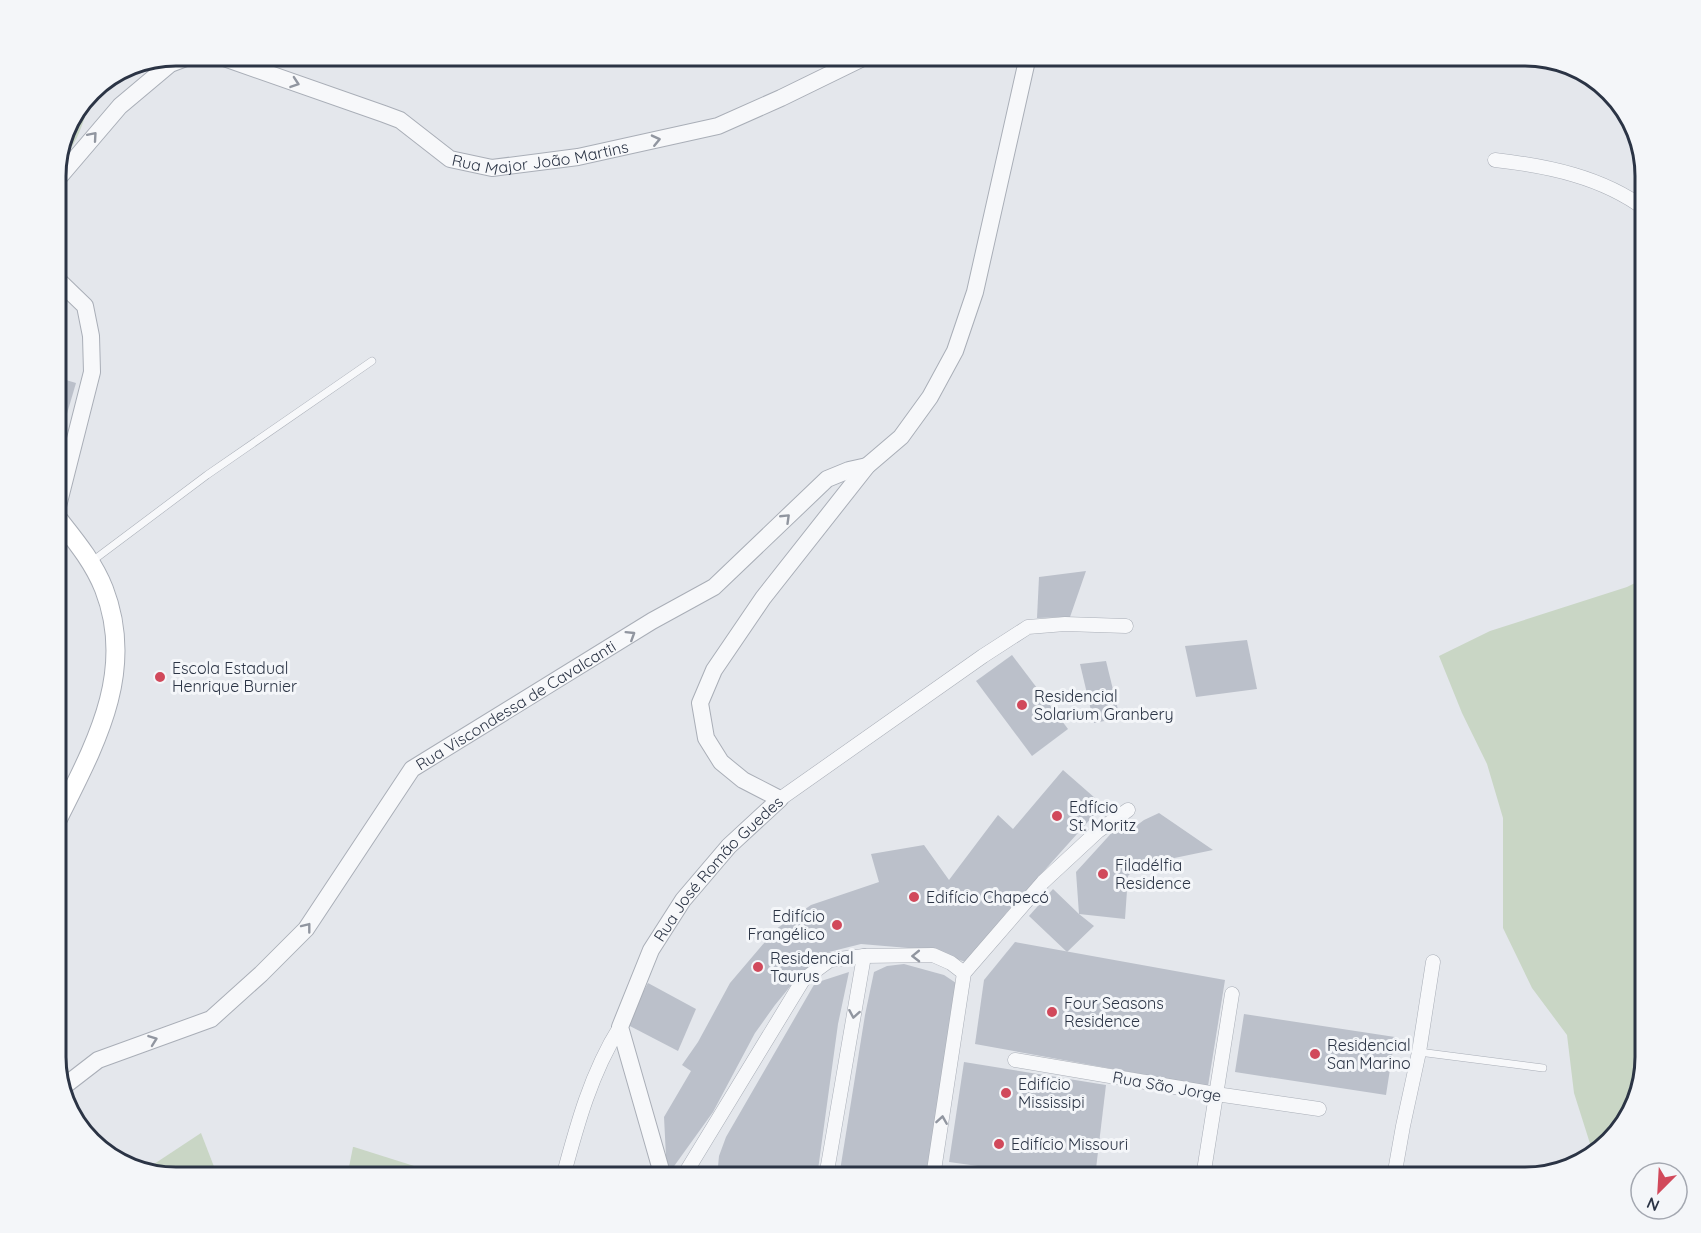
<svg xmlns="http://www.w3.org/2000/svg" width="1701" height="1233" viewBox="0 0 1701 1233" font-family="Quicksand,sans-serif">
	<rect width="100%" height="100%" fill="#e4e7ec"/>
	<g fill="#c9d6c5">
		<path d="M 92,92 C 85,119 77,147 56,167 L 68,122 Z"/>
		<path d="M 1645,578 L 1645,1057 L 1621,1130 L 1593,1153 L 1574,1093 L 1567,1035 L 1532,988 L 1503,928 L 1503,818 L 1487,764 L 1462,713 L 1439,656 L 1490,631 L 1627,587 Z"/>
		<path d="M 201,1133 L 218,1177 L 176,1177 L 148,1168 Z"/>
		<path d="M 353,1147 L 354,1147 L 449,1177 L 347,1177 Z"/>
	</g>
	<g fill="#bbc0ca">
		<path d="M 56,377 L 76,383 L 56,451 Z"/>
		<path d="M 1086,571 L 1070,617 L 1037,618 L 1039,577 Z"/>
		<path d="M 1247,640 L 1257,689 L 1196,697 L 1185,646 Z"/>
		<path d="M 1012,655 L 1068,729 L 1032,756 L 976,681 Z"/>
		<path d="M 1106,661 L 1120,718 L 1094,723 L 1080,664 Z"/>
		<path d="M 1063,770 L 1103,805 L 1007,912 L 968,963 L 932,950 L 861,944 L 829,952 L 793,983 L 775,1005 L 755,1033 L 713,1112 L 667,1176 L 664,1117 L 691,1071 L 682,1065 L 698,1042 L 730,983 L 776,929 L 811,905 L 879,882 L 871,854 L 924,845 L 949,880 L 998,815 L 1013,829 Z"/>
		<path d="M 1159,813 L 1213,850 L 1155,862 L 1148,855 L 1128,876 L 1125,919 L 1079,914 L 1094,926 L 1067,952 L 1029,916 L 1053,889 L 1079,914 L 1076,872 L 1117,827 L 1125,834 L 1144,820 Z"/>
		<path d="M 1015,942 L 1225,980 L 1208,1086 L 975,1044 L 984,980 Z"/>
		<path d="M 904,964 L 944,975 L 956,983 L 957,993 L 928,1177 L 839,1177 L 865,1015 L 874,972 L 887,966 Z"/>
		<path d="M 849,972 L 838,1024 L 817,1177 L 717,1177 L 719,1156 L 726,1137 L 815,983 Z"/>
		<path d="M 648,983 L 696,1009 L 678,1051 L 626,1024 Z"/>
		<path d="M 1244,1014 L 1395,1037 L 1386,1095 L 1235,1072 Z"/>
		<path d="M 964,1062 L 1106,1085 L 1095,1177 L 1058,1177 L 949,1162 Z"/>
	</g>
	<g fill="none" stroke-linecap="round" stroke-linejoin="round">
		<defs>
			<g id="service">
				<path d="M 91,562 L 207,475 L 372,361"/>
				<path d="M 1419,1052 L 1543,1068"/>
			</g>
			<g id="minor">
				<path d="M 1495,160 C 1548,166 1602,177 1645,209"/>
				<path d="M 780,799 L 983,656 L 1028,627 L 1065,624 L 1126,626"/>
				<path d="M 1015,1060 L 1216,1094 L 1319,1109"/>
				<path d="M 563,1177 C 577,1125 591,1073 620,1027"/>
				<path d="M 683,1177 L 803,980 L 830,960 L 864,956 L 933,955 L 951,963 L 964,973"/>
				<path d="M 826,1177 L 864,956"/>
				<path d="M 933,1177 L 964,973 L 1043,882 L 1098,831 L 1128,810"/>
				<path d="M 1203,1177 L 1232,994"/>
				<path d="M 1394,1177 L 1403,1126 L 1419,1052 L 1433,962"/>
			</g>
			<g id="tertiary">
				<path id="s1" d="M 56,181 L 120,106 L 170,64 L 191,56 L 224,58 L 384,114 L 400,120 L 450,159 L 492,168 L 578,157 L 718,126 L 781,98 L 867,56"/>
				<path d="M 56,514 L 92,372 L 91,336 L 85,306 L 56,278"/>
				<path id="s2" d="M 63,1087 L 98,1060 L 211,1019 L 261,974 L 306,929 L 412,769 L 652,621 L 714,587 L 827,479 L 849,470 L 867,466"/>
				<path id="s3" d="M 663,1177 L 620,1027 L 651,950 L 683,900 L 729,846 L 780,799 L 743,780 L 721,762 L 706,738 L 700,703 L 714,670 L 763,598 L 867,466 L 901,437 L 930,397 L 955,351 L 975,292 L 1028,56"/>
			</g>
			<path id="secondary" d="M 56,823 C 93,748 137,674 104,589 C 93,561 74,539 56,516"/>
		</defs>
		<use href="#service" stroke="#a9aeb7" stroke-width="8"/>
		<use href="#minor" stroke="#a9aeb7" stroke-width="15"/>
		<use href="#tertiary" stroke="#a9aeb7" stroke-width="18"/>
		<use href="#secondary" stroke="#a9aeb7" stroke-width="20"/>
		<use href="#service" stroke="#f7f8fa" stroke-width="7"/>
		<use href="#minor" stroke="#f7f8fa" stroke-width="14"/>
		<use href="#tertiary" stroke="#f7f8fa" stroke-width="16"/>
		<use href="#secondary" stroke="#fff" stroke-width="18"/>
	</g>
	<defs><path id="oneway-chevron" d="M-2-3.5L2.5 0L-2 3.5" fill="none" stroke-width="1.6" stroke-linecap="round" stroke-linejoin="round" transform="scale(1.5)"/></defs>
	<g stroke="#9196a0">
		<use href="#oneway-chevron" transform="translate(295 83) rotate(19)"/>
		<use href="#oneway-chevron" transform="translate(93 136) rotate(-49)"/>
		<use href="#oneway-chevron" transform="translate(656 140) rotate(-13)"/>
		<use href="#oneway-chevron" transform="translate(786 518) rotate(-44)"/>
		<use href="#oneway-chevron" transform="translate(631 635) rotate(-32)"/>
		<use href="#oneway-chevron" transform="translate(307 927) rotate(-52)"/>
		<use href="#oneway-chevron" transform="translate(916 956) rotate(179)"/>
		<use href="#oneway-chevron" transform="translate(854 1014) rotate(100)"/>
		<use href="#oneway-chevron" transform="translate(153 1040) rotate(-20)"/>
		<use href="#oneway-chevron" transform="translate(942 1120) rotate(-81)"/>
	</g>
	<g fill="#d1495b" stroke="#f4f6f9" stroke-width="2">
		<circle cx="160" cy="677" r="6"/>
		<circle cx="1022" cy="705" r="6"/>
		<circle cx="1057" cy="816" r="6"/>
		<circle cx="1103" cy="874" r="6"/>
		<circle cx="914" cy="897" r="6"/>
		<circle cx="837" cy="925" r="6"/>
		<circle cx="758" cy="967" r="6"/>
		<circle cx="1052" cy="1012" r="6"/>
		<circle cx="1315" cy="1054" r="6"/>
		<circle cx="1006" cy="1093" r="6"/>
		<circle cx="999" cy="1144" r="6"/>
	</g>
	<g text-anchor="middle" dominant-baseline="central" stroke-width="6" stroke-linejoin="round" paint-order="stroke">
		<g font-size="16" fill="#2b3445" stroke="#f4f6f9">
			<text stroke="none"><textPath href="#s1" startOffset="561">Rua Major João Martins</textPath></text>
			<text stroke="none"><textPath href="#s2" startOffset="609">Rua Viscondessa de Cavalcanti</textPath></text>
			<text stroke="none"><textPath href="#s3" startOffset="345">Rua José Romão Guedes</textPath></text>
			<text transform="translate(1167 1086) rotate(10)">Rua São Jorge</text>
		</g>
		<g font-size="16" fill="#2b3445" stroke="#f4f6f9" text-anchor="start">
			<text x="172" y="668">Escola Estadual<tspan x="172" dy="18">Henrique Burnier</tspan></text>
			<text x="1034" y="696">Residencial<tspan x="1034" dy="18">Solarium Granbery</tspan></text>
			<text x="1069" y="807">Edfício<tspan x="1069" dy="18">St. Moritz</tspan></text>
			<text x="1115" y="865">Filadélfia<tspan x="1115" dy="18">Residence</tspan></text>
			<text x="926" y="897">Edifício Chapecó</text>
			<text x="825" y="916" text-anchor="end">Edifício<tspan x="825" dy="18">Frangélico</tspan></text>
			<text x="770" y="958">Residencial<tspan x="770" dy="18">Taurus</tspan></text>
			<text x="1064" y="1003">Four Seasons<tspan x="1064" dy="18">Residence</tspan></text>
			<text x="1327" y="1045">Residencial<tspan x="1327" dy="18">San Marino</tspan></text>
			<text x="1018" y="1084">Edifício<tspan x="1018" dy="18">Mississipi</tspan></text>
			<text x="1011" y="1144">Edifício Missouri</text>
		</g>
	</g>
	<path d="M0 0H1701V1233H0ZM176 66H1525A110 110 0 0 1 1635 176V1057A110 110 0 0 1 1525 1167H176A110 110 0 0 1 66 1057V176A110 110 0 0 1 176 66Z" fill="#f4f6f9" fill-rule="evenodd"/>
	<path fill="none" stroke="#2b3445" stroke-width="3" d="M176 66H1525A110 110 0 0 1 1635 176V1057A110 110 0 0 1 1525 1167H176A110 110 0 0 1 66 1057V176A110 110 0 0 1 176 66Z"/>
	<g transform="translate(1659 1191) rotate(204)"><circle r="28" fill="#f4f6f9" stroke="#a4a8b1" stroke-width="1.5"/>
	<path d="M0-4.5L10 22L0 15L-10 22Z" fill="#d1495b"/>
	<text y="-9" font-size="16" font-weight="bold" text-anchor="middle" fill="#2b3445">N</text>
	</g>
</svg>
